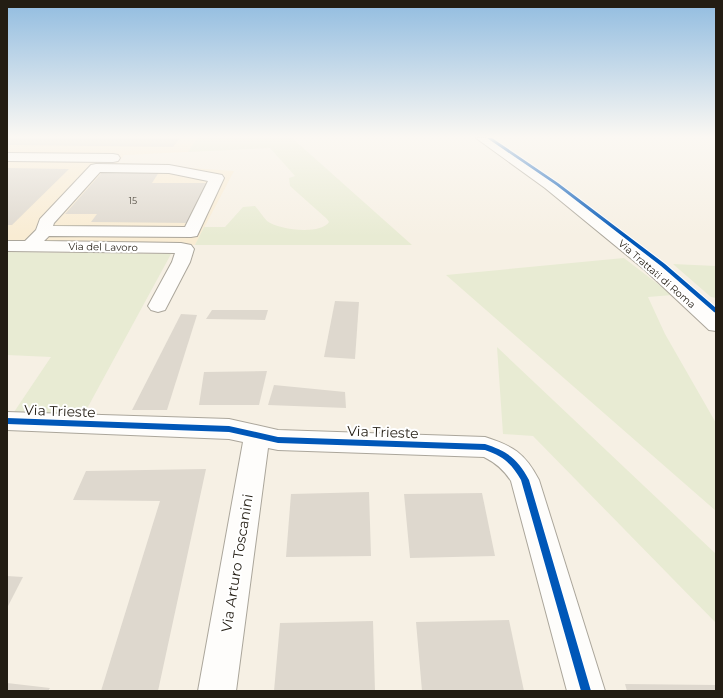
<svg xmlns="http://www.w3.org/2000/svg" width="723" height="698" viewBox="0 0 723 698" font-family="Montserrat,sans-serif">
	<rect width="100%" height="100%" fill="#f6f0e4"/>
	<path fill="#f9ecd3" d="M 7,138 L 197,138 L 188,152 L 124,155 L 118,163 L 234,171 L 195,245 L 7,242 Z"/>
	<g fill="#e8ebd3">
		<path d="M 197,138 L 292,138 L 412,245 L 195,245 L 204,227 L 225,227 L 243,207 L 255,206 C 259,210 263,217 267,221 C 278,230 321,235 329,222 L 327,219 L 290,186 L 289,178 L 295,176 L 270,148 L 188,152 Z"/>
		<path d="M 7,252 L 171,254 L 83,416 L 10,418 L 51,357 L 7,355 Z"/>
		<path d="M 624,258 L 672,295 L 648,297 L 665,334 L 716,423 L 716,511 L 446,275 Z"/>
		<path d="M 673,264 L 716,266 L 716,298 L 711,297 Z"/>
		<path d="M 497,347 L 716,554 L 716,623 L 533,436 L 503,434 Z"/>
	</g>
	<g fill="#ded8ce">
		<path d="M 7,138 L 180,138 L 173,147 L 7,145 Z"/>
		<path d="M 7,168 L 69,169 L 12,225 L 7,225 Z"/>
		<path d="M 105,169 L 161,169 L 152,183 L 210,183 L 189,223 L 91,222 L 97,214 L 65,214 Z"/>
		<path d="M 335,301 L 359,302 L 355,359 L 324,357 Z"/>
		<path d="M 212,310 L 268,310 L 265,320 L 206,319 Z"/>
		<path d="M 181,314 L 197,315 L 167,410 L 132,410 Z"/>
		<path d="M 267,371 L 259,405 L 199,405 L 204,372 Z"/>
		<path d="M 274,385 L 345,392 L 346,408 L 268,405 Z"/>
		<path d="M 206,469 L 158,691 L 101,691 L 160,501 L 73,500 L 86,471 Z"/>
		<path d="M 369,492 L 371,556 L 286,557 L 291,494 Z"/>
		<path d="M 482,493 L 495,556 L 410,558 L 404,494 Z"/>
		<path d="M 7,576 L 23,577 L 7,608 Z"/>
		<path d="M 509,620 L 524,691 L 422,691 L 416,622 Z"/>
		<path d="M 373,621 L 375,691 L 274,691 L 280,623 Z"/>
		<path d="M 7,683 L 50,688 L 48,691 L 7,691 Z"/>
		<path d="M 625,684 L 716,685 L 716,691 L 627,691 Z"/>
	</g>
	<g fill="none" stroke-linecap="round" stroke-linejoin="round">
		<defs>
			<g id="minor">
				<path d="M 7,153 L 113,154 L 118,155 L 120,158 L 118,161 L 113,162 L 7,161 Z"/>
				<path d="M 96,164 L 169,165 L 217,174 L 222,175 L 224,178 L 197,236 L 191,237 L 49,236 L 44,241 L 181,243 L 191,245 L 194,249 L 190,262 L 165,310 L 158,312 L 151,310 L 148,306 L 172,262 L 175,253 L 7,251 L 7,241 L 25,241 L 36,230 L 40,219 L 91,165 ZM 100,172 L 169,173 L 208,181 L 185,227 L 53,226 L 54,223 Z"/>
				<path d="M 7,412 L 229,419 L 278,430 L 485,437 C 513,446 525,453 539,480 L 605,691 L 567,691 L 511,481 C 504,470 496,463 484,457 L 278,450 L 268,448 L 236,691 L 198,691 L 243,442 L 229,439 L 7,430 Z"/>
			</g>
			<path id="major" d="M 476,138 L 491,138 L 555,182 L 657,262 L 716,314 L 716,331 L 709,330 L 645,270 L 545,188 Z"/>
		</defs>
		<use href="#minor" stroke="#aba69b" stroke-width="2"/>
		<use href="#major" stroke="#aba69b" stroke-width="2"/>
		<use href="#minor" fill="#fefdfb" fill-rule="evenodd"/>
		<use href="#major" fill="#fefdfb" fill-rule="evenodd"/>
		<defs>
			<g id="cycleway">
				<path d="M 487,138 L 492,138 L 558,183 L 665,264 L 716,308 L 716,313 L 714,312 L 661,266 L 556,185 Z"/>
				<path d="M 7,418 L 229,426 L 278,437 L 485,444 C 507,451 518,459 529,480 L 591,691 L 581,691 L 521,480 C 512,464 503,456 485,450 L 278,443 L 229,432 L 7,424 Z"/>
			</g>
		</defs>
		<use href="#cycleway" stroke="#fff" stroke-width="2"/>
		<use href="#cycleway" fill="#0057b8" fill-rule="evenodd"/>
	</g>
	<linearGradient id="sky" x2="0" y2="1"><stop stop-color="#91bce0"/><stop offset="0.58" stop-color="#fbf8f3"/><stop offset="1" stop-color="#fbf8f3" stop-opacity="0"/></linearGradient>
	<rect width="723" height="236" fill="url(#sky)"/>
	<g text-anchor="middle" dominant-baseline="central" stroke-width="4" stroke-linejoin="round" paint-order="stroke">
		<g font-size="9" fill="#524c42">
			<text x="133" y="200">15</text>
		</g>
		<g font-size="10" fill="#231d13" stroke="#fff">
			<text transform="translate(103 247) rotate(1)">Via del Lavoro</text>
			<text transform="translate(657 274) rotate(41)">Via Trattati di Roma</text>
		</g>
		<g font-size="14" fill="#231d13" stroke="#fff">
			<text transform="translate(60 411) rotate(2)">Via Trieste</text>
			<text transform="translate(383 432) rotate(2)">Via Trieste</text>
			<text transform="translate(237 563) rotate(-81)">Via Arturo Toscanini</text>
		</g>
	</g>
	<rect width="723" height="698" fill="none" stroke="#231d13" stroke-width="16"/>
</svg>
